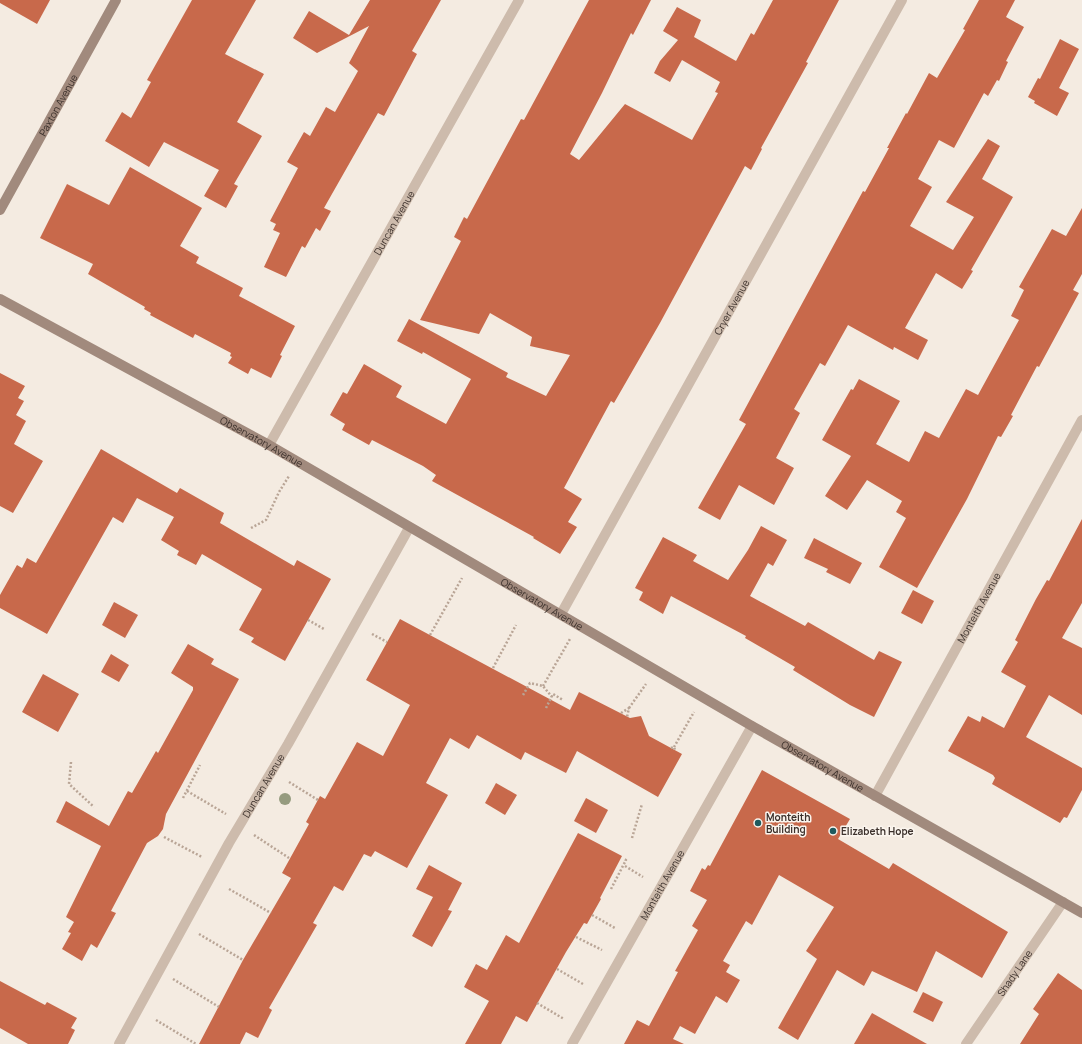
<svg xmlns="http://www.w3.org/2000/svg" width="1082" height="1044" viewBox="0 0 1082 1044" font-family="Manrope,sans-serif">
	<rect width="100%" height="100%" fill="#f4ebe1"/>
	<g fill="#c8694b">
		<path d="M 0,0 L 50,0 L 37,24 L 0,3 Z"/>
		<path d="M 192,0 L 256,0 L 225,54 L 264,74 L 237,122 L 262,136 L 234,184 L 238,186 L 226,208 L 204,196 L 219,170 L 164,142 L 149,167 L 105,141 L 122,112 L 131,118 L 151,82 L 147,80 Z"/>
		<path d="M 370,0 L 441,0 L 412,51 L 417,54 L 384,116 L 378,113 L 324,208 L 331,211 L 320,231 L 316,228 L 305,248 L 302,246 L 286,277 L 264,267 L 280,233 L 273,230 L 276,224 L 270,221 L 298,168 L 287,162 L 304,132 L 310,136 L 326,107 L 335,112 L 358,71 L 349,63 L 369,26 L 317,53 L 293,38 L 309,11 L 349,35 Z"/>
		<path d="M 589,0 L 651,0 L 633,35 L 631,33 L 602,93 L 570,154 L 579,160 L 625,104 L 692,140 L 718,93 L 715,92 L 720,82 L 682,60 L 670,82 L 654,73 L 660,61 L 678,40 L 663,31 L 677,7 L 701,20 L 694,37 L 736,61 L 751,33 L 754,35 L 773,0 L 839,0 L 806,62 L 808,63 L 761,148 L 762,149 L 751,170 L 745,166 L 660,323 L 614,403 L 611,401 L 564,488 L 582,499 L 568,522 L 577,527 L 560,554 L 533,538 L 534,537 L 432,481 L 436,475 L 423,466 L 372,440 L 369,445 L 342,430 L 345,424 L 330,415 L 343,392 L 347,394 L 364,364 L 402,386 L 396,397 L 446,424 L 471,379 L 423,352 L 422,354 L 397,341 L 409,319 L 508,373 L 506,377 L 546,396 L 570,355 L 530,346 L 532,337 L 490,313 L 479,334 L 420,320 L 461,241 L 454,237 L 464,217 L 467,219 L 521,119 L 524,120 Z"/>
		<path d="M 979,0 L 1015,0 L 1006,17 L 1024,27 L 1006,61 L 1008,62 L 999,81 L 997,80 L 988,96 L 984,93 L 954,148 L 939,140 L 918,179 L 932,187 L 910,226 L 953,250 L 974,217 L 946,202 L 988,139 L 1000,146 L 982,179 L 1013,197 L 971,270 L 973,271 L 962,289 L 936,273 L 905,328 L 928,340 L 918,360 L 894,347 L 893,350 L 848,325 L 825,366 L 820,363 L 794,409 L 800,413 L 776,458 L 794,468 L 774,505 L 739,485 L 720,520 L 698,508 L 746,424 L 739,420 L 863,191 L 865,192 L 889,148 L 887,148 L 906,113 L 907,114 L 929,73 L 937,78 L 965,30 L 963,29 Z"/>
		<path d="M 1060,39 L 1079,49 L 1059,88 L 1069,93 L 1057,116 L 1034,103 L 1035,101 L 1028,97 L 1038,78 L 1040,79 Z"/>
		<path d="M 130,167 L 202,208 L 180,246 L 199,257 L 196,263 L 243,288 L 239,296 L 295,326 L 280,355 L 282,356 L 271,378 L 251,368 L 248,374 L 228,363 L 232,357 L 230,356 L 231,353 L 195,334 L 193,338 L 150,315 L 151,313 L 144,309 L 145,307 L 88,274 L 93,264 L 40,238 L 67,184 L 109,205 Z"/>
		<path d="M 1082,208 L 1082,274 L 1073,290 L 1079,293 L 1039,367 L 1037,366 L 1011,415 L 1013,416 L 1001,437 L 998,436 L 967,499 L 917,588 L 879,567 L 906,518 L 896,512 L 902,501 L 867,480 L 847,510 L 825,496 L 851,456 L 822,440 L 851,389 L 853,390 L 859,379 L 900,401 L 876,444 L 909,462 L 925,431 L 939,438 L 966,389 L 978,395 L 1019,320 L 1011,316 L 1024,290 L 1019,287 L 1052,229 L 1066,236 Z"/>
		<path d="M 0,373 L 25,386 L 18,398 L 24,401 L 16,415 L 26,421 L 14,444 L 43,461 L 13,513 L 0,506 Z"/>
		<path d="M 101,449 L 177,493 L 180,488 L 224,513 L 220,523 L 294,566 L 297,560 L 331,579 L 285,661 L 251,642 L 254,638 L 239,630 L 262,589 L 202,554 L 196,565 L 177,555 L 179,551 L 161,540 L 174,517 L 137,498 L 123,523 L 113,517 L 47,634 L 0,608 L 0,595 L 17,565 L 22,568 L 27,558 L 36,563 Z"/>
		<path d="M 1082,519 L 1082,603 L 1062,638 L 1082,648 L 1082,715 L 1049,695 L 1026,737 L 1082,768 L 1082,790 L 1067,818 L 1064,817 L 1060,823 L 992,784 L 995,778 L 993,775 L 948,751 L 968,716 L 980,722 L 982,716 L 1004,728 L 1026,686 L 1001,672 L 1018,642 L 1015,640 L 1036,599 L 1047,580 L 1049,581 Z"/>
		<path d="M 761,526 L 787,540 L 773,566 L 768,563 L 750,596 L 805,626 L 808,622 L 874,660 L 879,651 L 902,662 L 874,717 L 850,705 L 793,670 L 795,667 L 745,638 L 746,636 L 671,596 L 663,614 L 639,600 L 643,592 L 635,588 L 663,537 L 697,555 L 693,561 L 728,580 L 748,550 Z"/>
		<path d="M 814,538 L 862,563 L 850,584 L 826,572 L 828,569 L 804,558 Z"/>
		<path d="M 913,590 L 934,601 L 922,624 L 901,613 Z"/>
		<path d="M 114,602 L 138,615 L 125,638 L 102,625 Z"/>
		<path d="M 400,619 L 570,710 L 579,692 L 630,718 L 641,716 L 649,736 L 682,754 L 658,797 L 577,751 L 566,773 L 525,752 L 521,760 L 477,735 L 469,749 L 450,738 L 426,783 L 448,795 L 407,868 L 375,851 L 371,857 L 364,854 L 343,891 L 334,886 L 313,923 L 317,925 L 269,1008 L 272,1010 L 258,1038 L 246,1032 L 240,1044 L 199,1044 L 243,960 L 291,878 L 282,873 L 309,824 L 306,822 L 320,796 L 325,799 L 357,742 L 383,756 L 410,705 L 366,680 Z"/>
		<path d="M 188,644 L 214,659 L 211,664 L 239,679 L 166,814 L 163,829 L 158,836 L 147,843 L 111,911 L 116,913 L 97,948 L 91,944 L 82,961 L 62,949 L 71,933 L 68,932 L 74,922 L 66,917 L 101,846 L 56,822 L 66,801 L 109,826 L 128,791 L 132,793 L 156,751 L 158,753 L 193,690 L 193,687 L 171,673 Z"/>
		<path d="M 111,654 L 129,665 L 119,682 L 101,672 Z"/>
		<path d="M 43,674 L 79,694 L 58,732 L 22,712 Z"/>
		<path d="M 762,770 L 850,819 L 838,839 L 889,869 L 893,863 L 1008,932 L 982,978 L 936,951 L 917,992 L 872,971 L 864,986 L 837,970 L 798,1040 L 778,1028 L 817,959 L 806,951 L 834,907 L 779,875 L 752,925 L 746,921 L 723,961 L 730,965 L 726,972 L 740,980 L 727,1003 L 716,996 L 695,1034 L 680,1026 L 673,1039 L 684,1044 L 624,1044 L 637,1020 L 649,1026 L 678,972 L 675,971 L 698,930 L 692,926 L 707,900 L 690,891 L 702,868 L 705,870 L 708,865 L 710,866 Z"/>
		<path d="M 496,783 L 517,795 L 505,815 L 485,803 Z"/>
		<path d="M 586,798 L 608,810 L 596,833 L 574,821 Z"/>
		<path d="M 578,833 L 622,856 L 600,898 L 601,899 L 587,924 L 584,923 L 566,952 L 527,1022 L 516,1016 L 501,1044 L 465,1044 L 489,1001 L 464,987 L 476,964 L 487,970 L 506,935 L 519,943 Z"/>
		<path d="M 429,865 L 462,883 L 448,910 L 452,911 L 432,947 L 412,936 L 433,897 L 416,889 Z"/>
		<path d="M 1058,973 L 1082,990 L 1082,1044 L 1020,1044 L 1039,1014 L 1033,1009 Z"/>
		<path d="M 0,981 L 45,1005 L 47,1002 L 77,1018 L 71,1028 L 75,1030 L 68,1044 L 28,1044 L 0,1028 Z"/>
		<path d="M 923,992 L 943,1002 L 933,1022 L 913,1012 Z"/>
		<path d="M 872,1013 L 927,1044 L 854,1044 Z"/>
	</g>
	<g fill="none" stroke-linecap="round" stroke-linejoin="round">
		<g stroke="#b9a596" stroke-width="2.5" stroke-dasharray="2 2" stroke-linecap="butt">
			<path d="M 251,528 L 266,520 L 279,492 L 289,476"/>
			<path d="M 308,620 L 324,629"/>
			<path d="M 372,634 L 387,642"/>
			<path d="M 430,635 L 462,578"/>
			<path d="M 493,668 L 516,625"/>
			<path d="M 543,686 L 570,639"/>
			<path d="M 523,695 L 530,683 L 543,686 L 552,697"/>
			<path d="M 546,708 L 553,694 L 563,700"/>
			<path d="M 629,708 L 646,684"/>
			<path d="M 621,713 L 629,708 L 627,717"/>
			<path d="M 674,747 L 694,712"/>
			<path d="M 671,748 L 674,747 L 675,750"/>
			<path d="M 71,762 L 69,784 L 94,807"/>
			<path d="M 289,782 L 318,800"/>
			<path d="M 187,791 L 226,814"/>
			<path d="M 183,798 L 200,765"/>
			<path d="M 254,835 L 289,858"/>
			<path d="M 164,837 L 202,857"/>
			<path d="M 632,838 L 642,804"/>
			<path d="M 625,866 L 643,877"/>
			<path d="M 229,889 L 271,913"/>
			<path d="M 611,889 L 626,860 L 624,859"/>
			<path d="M 592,915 L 615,928"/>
			<path d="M 199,934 L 243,960"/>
			<path d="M 576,937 L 602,950"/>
			<path d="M 557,969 L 583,984"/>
			<path d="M 173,979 L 219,1007"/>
			<path d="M 537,1003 L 564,1019"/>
			<path d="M 156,1020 L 196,1044"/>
		</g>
		<g stroke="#cdbbac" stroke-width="10">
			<path id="s1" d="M 269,445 L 519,0"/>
			<path id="s2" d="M 561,614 L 902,0"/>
			<path id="s3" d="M 875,796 L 1082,420"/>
			<path id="s4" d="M 119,1044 L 229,843 L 288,744 L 409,528"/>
			<path id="s5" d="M 572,1044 L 752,726"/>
			<path id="s6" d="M 966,1044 L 1063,902"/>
		</g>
		<g stroke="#a18a7d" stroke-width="10">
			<path id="s7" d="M 0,210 L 116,0"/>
			<path id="s8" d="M 0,299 L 269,445 L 752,726 L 1082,913"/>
		</g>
	</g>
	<circle fill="#969b7f" cx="285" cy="799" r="6"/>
	<g fill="#1f5a5e" stroke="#fbf5ee" stroke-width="1.5">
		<circle cx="758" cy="823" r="4"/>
		<circle cx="833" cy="831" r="4"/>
	</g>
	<g text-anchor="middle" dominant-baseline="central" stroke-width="3" stroke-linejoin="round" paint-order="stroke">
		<g font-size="10" fill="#3b302b" stroke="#fbf5ee">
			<text stroke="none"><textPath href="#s7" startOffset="120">Paxton Avenue</textPath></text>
			<text stroke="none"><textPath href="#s1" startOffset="255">Duncan Avenue</textPath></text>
			<text stroke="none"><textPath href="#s2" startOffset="351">Cryer Avenue</textPath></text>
			<text stroke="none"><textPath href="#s8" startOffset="298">Observatory Avenue</textPath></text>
			<text stroke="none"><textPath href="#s8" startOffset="622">Observatory Avenue</textPath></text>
			<text stroke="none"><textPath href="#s3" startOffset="215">Monteith Avenue</textPath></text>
			<text stroke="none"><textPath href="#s8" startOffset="946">Observatory Avenue</textPath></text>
			<text stroke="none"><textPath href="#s4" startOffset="296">Duncan Avenue</textPath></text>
			<text stroke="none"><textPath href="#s5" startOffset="183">Monteith Avenue</textPath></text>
			<text stroke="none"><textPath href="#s6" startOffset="86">Shady Lane</textPath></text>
		</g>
		<g font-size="10" font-weight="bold" fill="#3b302b" stroke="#fbf5ee" text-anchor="start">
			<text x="766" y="817">Monteith<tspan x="766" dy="12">Building</tspan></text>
			<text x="841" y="831">Elizabeth Hope</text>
		</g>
	</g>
</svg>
